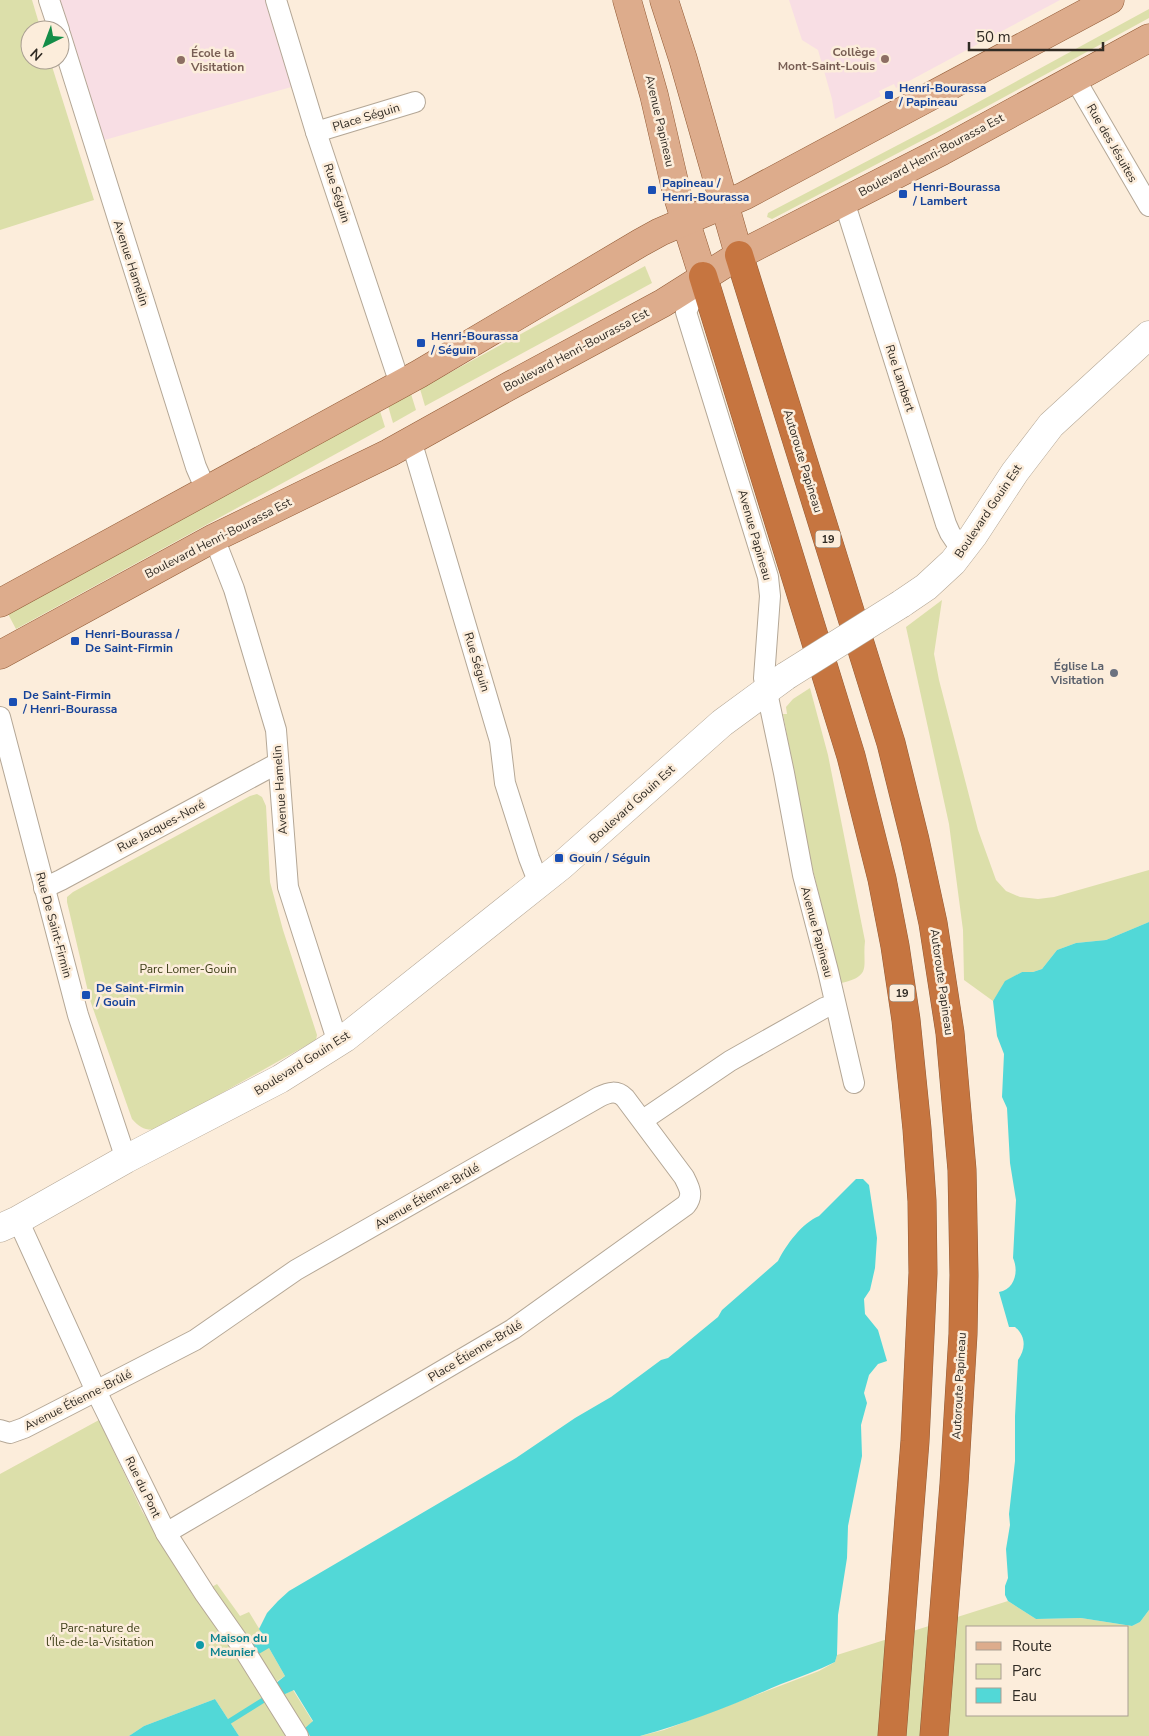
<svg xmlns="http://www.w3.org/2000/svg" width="1149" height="1736" viewBox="0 0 1149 1736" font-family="'Nunito Sans',sans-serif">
	<rect width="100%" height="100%" fill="#fceddb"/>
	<g fill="#f8dee4">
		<path d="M 49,0 L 275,0 L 302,84 L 94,143 Z"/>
		<path d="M 789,0 L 1060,0 L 896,88 L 894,84 L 879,91 L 881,96 L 835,119 L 832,99 L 818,50 L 802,40 Z"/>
	</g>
	<g fill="#dcdfaa" fill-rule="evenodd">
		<path d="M 0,0 L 32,0 L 41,30 L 30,30 L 30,60 L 50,60 L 94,200 L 0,230 Z"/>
		<path d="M 1149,9 L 1149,18 L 984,108 L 772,219 L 767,217 L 768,213 L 940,123 Z"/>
		<path d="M 645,266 L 652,283 L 425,406 L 420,389 Z"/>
		<path d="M 411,394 L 416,410 L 393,423 L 388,406 Z"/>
		<path d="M 380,411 L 385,427 L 16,629 L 8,614 Z"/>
		<path d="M 942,600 L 934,654 L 939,680 L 978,830 L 996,880 L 1006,891 L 1020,897 L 1038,899 L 1054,897 L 1149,870 L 1149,922 L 1106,940 L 1076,943 L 1057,950 L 1042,969 L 1033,972 L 1022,972 L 1006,981 L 993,1001 L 964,980 L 963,930 L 949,824 L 906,627 Z"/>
		<path d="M 810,688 L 828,755 L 865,941 C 862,966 873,976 841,983 L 810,858 L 783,714 L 787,714 L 786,707 L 793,699 Z"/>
		<path d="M 257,794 L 262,797 L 266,806 L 270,882 L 283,930 L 317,1035 L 316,1040 L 158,1129 C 146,1131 140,1128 132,1119 L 90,1000 L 67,902 L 67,897 L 73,892 L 250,796 Z"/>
		<path d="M 99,1420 L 142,1511 L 194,1597 L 217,1584 L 240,1616 L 249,1612 L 263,1635 L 250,1643 L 269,1648 L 285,1676 L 276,1682 L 283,1695 L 293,1690 L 313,1722 L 305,1728 L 310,1736 L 239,1736 L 215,1699 L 144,1726 L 129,1736 L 0,1736 L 0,1474 Z"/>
		<path d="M 1008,1601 L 1036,1619 L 1081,1618 L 1132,1626 L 1140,1622 L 1149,1610 L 1149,1736 L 640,1736 L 664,1730 L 819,1671 L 835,1662 L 837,1655 ZM 968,1627 L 1128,1627 L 1128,1715 L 968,1715 Z"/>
	</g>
	<g fill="#52d8d7">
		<path d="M 1149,922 L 1149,1610 L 1140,1622 L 1132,1626 L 1081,1618 L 1036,1619 L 1008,1601 L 1005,1595 L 1005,1586 L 1008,1578 L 1006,1549 L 1010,1525 L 1009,1514 L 1015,1461 L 1015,1416 L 1018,1360 C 1026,1349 1026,1336 1015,1327 L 1009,1327 L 999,1292 C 1015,1289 1019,1271 1013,1258 L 1016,1200 L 1010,1163 L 1007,1108 L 1002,1097 L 1004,1054 L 997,1036 L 993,1001 L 1005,981 L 1022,972 L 1033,972 L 1042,969 L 1057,950 L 1076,943 L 1106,940 Z"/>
		<path d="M 856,1179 L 863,1179 L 869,1185 L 877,1238 L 875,1268 L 870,1290 L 864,1299 L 865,1314 L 878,1330 L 887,1361 L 878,1364 L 869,1375 L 864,1393 L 867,1403 L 861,1425 L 862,1456 L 848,1526 L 847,1558 L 838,1615 L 837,1655 L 835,1662 C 817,1671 799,1677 781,1684 C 735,1704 689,1723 640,1736 L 310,1736 L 305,1728 L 313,1721 L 294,1690 L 283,1695 L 276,1683 L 285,1676 L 269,1648 L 257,1655 L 250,1643 L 263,1635 L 259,1629 L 267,1613 L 278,1601 L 289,1591 L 516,1458 L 575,1418 L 611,1397 L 661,1360 L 668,1358 L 718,1317 L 722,1310 L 778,1261 C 786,1245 802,1223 819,1216 Z"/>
		<path d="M 215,1699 L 239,1736 L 129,1736 L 144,1726 Z"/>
	</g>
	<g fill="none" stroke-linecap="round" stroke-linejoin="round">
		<path stroke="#52d8d7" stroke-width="5.5" d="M 230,1721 L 270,1696"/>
		<defs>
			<g id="street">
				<path d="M 49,0 L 59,30"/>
				<path d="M 276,0 L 316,132 L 400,384"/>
				<path d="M 60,34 L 196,467 L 206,490"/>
				<path d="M 1075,79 L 1149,206"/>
				<path d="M 316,132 L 415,102"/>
				<path d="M 844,201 L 946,524 L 950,533 L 962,551"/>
				<path d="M 702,278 L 686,312 L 768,577 L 770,596 L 764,678 L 784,773 L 803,875 L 828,971 L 854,1083"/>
				<path d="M 411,440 L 500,741 L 505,783 L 529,858 L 536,876 L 541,882"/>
				<path d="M 214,538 L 234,589 L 276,730 L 288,887 L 338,1043"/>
				<path d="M 0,717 L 78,1015 L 126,1159"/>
				<path d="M 44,888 L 61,880 L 278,763"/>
				<path d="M 643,1120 L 730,1061 L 824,1008 L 835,1004"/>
				<path d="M 18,1220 L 96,1391 L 166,1533 L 205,1594 L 243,1648 L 298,1736"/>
				<path d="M 0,1430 L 10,1433 L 24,1428 L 195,1340 L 296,1270 L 599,1097 C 609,1092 617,1090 625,1098 L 684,1177 C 689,1187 694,1195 686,1205 L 513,1329 L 166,1533"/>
			</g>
			<g id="secondary">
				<path d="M 901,604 L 926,587 L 953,562 L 973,536 L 1015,472 L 1051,425 L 1149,335"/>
				<path d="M 0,1228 L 18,1220 L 126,1159 L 280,1079 L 345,1038 L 561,866 L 722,723 L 786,676"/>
			</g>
			<g id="primary">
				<path d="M 627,0 L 654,95 L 677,194 L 703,276"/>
				<path d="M 664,0 L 683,59 L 739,255"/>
				<path d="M 0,603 L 419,374 L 640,243 L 660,232 L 744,196 L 1110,0"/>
				<path d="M 0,655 L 214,538 L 389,453 L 511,385 L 663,303 L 739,255 L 942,151 L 1149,38"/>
			</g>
			<g id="highway">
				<path d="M 739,255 L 891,743 L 915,840 L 933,923 L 950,1033 L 962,1170 L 964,1275 L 963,1334 L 954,1484 L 934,1736"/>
				<path d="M 703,276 L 851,756 L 882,879 L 895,946 L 906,1020 L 917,1129 L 922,1201 L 923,1273 L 915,1441 L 892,1736"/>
			</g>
		</defs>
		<use href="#street" stroke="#b4a796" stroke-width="22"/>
		<use href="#secondary" stroke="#b4a796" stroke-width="29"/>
		<use href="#primary" stroke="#925b36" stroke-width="29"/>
		<use href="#highway" stroke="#925b36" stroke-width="29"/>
		<use href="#street" stroke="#fff" stroke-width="20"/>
		<use href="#secondary" stroke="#fff" stroke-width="28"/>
		<use href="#primary" stroke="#ddac8c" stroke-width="28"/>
		<use href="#highway" stroke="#c67540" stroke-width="28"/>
		<defs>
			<path id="secondary-bridge" d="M 786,676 L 901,604"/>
		</defs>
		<use href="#secondary-bridge" stroke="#b4a796" stroke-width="29" stroke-linecap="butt"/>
		<use href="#secondary-bridge" stroke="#fff" stroke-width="28"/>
	</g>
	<g fill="#8d6e63" stroke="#fceddb" stroke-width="2">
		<circle cx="885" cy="59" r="5"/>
		<circle cx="181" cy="60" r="5"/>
	</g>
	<g fill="#1a4fb4" stroke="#fceddb" stroke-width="2">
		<rect x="884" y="90" width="10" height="10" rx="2.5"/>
		<rect x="647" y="185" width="10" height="10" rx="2.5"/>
		<rect x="898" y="189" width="10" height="10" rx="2.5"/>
		<rect x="416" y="338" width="10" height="10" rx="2.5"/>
		<rect x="70" y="636" width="10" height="10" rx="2.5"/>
		<rect x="8" y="697" width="10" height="10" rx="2.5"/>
		<rect x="554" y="853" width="10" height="10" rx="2.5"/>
		<rect x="81" y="990" width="10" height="10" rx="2.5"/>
	</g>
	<circle fill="#6b7280" stroke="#fceddb" stroke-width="2" cx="1114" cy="673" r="5"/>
	<circle fill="#0f9aa8" stroke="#fceddb" stroke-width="2" cx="200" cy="1645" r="5"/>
	<g text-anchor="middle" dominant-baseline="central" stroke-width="5" stroke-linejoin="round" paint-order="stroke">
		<g fill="#fceddb" stroke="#6d655b" stroke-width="1">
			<rect x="815.5" y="530.5" width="25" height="17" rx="4"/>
			<rect x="889.5" y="984.5" width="25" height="17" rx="4"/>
		</g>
		<g font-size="11" font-weight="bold" fill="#302b24">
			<text x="828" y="539">19</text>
			<text x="902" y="993">19</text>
		</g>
		<g font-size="12" font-weight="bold" fill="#785e54" stroke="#fceddb" text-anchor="end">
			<text x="875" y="52">Collège<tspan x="875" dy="14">Mont-Saint-Louis</tspan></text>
			<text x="191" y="53" text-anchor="start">École la<tspan x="191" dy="14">Visitation</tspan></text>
		</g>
		<g font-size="12" font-weight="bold" fill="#164399" stroke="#fceddb" text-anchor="start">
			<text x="899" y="88">Henri-Bourassa<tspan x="899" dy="14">/ Papineau</tspan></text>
			<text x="662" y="183">Papineau /<tspan x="662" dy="14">Henri-Bourassa</tspan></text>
			<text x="913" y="187">Henri-Bourassa<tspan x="913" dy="14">/ Lambert</tspan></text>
			<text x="431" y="336">Henri-Bourassa<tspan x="431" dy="14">/ Séguin</tspan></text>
			<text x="85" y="634">Henri-Bourassa /<tspan x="85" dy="14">De Saint-Firmin</tspan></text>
			<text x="23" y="695">De Saint-Firmin<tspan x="23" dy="14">/ Henri-Bourassa</tspan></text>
			<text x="569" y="858">Gouin / Séguin</text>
			<text x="96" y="988">De Saint-Firmin<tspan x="96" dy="14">/ Gouin</tspan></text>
		</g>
		<g font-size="12" fill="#302b24" stroke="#fceddb">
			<text transform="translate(366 117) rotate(-17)">Place Séguin</text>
			<text transform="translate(660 121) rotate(77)">Avenue Papineau</text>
			<text transform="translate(1112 143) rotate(60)">Rue des Jésuites</text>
			<text transform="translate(931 155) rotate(-28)">Boulevard Henri-Bourassa Est</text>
			<text transform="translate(337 193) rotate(72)">Rue Séguin</text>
			<text transform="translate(131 263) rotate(72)">Avenue Hamelin</text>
			<text transform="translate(576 350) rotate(-28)">Boulevard Henri-Bourassa Est</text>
			<text transform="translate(900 378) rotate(72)">Rue Lambert</text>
			<text transform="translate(803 461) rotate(73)">Autoroute Papineau</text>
			<text transform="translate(988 511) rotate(-56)">Boulevard Gouin Est</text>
			<text transform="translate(755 535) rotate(74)">Avenue Papineau</text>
			<text transform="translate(218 538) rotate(-27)">Boulevard Henri-Bourassa Est</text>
			<text transform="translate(477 662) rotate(73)">Rue Séguin</text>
			<text transform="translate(280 790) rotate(-94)">Avenue Hamelin</text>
			<text transform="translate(632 804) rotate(-42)">Boulevard Gouin Est</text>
			<text transform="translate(161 826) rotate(-28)">Rue Jacques-Noré</text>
			<text transform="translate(54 925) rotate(75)">Rue De Saint-Firmin</text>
			<text transform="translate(817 932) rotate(75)">Avenue Papineau</text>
			<text transform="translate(942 982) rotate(82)">Autoroute Papineau</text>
			<text transform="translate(302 1063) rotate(-32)">Boulevard Gouin Est</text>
			<text transform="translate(427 1196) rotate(-30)">Avenue Étienne-Brûlé</text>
			<text transform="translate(475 1351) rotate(-31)">Place Étienne-Brûlé</text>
			<text transform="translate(959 1386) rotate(-87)">Autoroute Papineau</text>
			<text transform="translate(78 1400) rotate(-27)">Avenue Étienne-Brûlé</text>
			<text transform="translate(143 1487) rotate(64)">Rue du Pont</text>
		</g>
		<g font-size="12" font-weight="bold" fill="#5b616d" stroke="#fceddb" text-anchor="end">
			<text x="1104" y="666">Église La<tspan x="1104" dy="14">Visitation</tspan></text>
		</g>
		<g font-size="12" fill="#3d3e17" stroke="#fceddb">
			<text x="188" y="969">Parc Lomer-Gouin</text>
			<text x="100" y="1628">Parc-nature de<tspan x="100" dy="14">l'Île-de-la-Visitation</tspan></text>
		</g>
		<g font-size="12" font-weight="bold" fill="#0d838f" stroke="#fceddb" text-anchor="start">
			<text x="210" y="1638">Maison du<tspan x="210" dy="14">Meunier</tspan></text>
		</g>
	</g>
	<rect x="966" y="1626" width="162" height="90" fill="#fceddb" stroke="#aa9f92"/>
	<rect x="976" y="1642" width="25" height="8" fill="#ddac8c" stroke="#aa9f92"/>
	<text x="1012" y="1651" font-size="15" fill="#302b24">Route</text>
	<rect x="976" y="1664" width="25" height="15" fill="#dcdfaa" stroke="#aa9f92"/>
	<text x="1012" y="1676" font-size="15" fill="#302b24">Parc</text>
	<rect x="976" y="1688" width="25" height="15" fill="#52d8d7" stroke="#aa9f92"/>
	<text x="1012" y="1701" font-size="15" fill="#302b24">Eau</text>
	<g transform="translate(45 45) rotate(222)"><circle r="24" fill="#fceddb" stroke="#aa9f92"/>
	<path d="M0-4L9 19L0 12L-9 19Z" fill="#148d48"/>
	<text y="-8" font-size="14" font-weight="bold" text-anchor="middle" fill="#302b24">N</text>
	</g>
	<path d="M969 42v8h134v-8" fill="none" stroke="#302b24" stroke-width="2.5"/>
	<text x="976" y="42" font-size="15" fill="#302b24" stroke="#fceddb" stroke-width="4" paint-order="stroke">50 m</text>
</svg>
